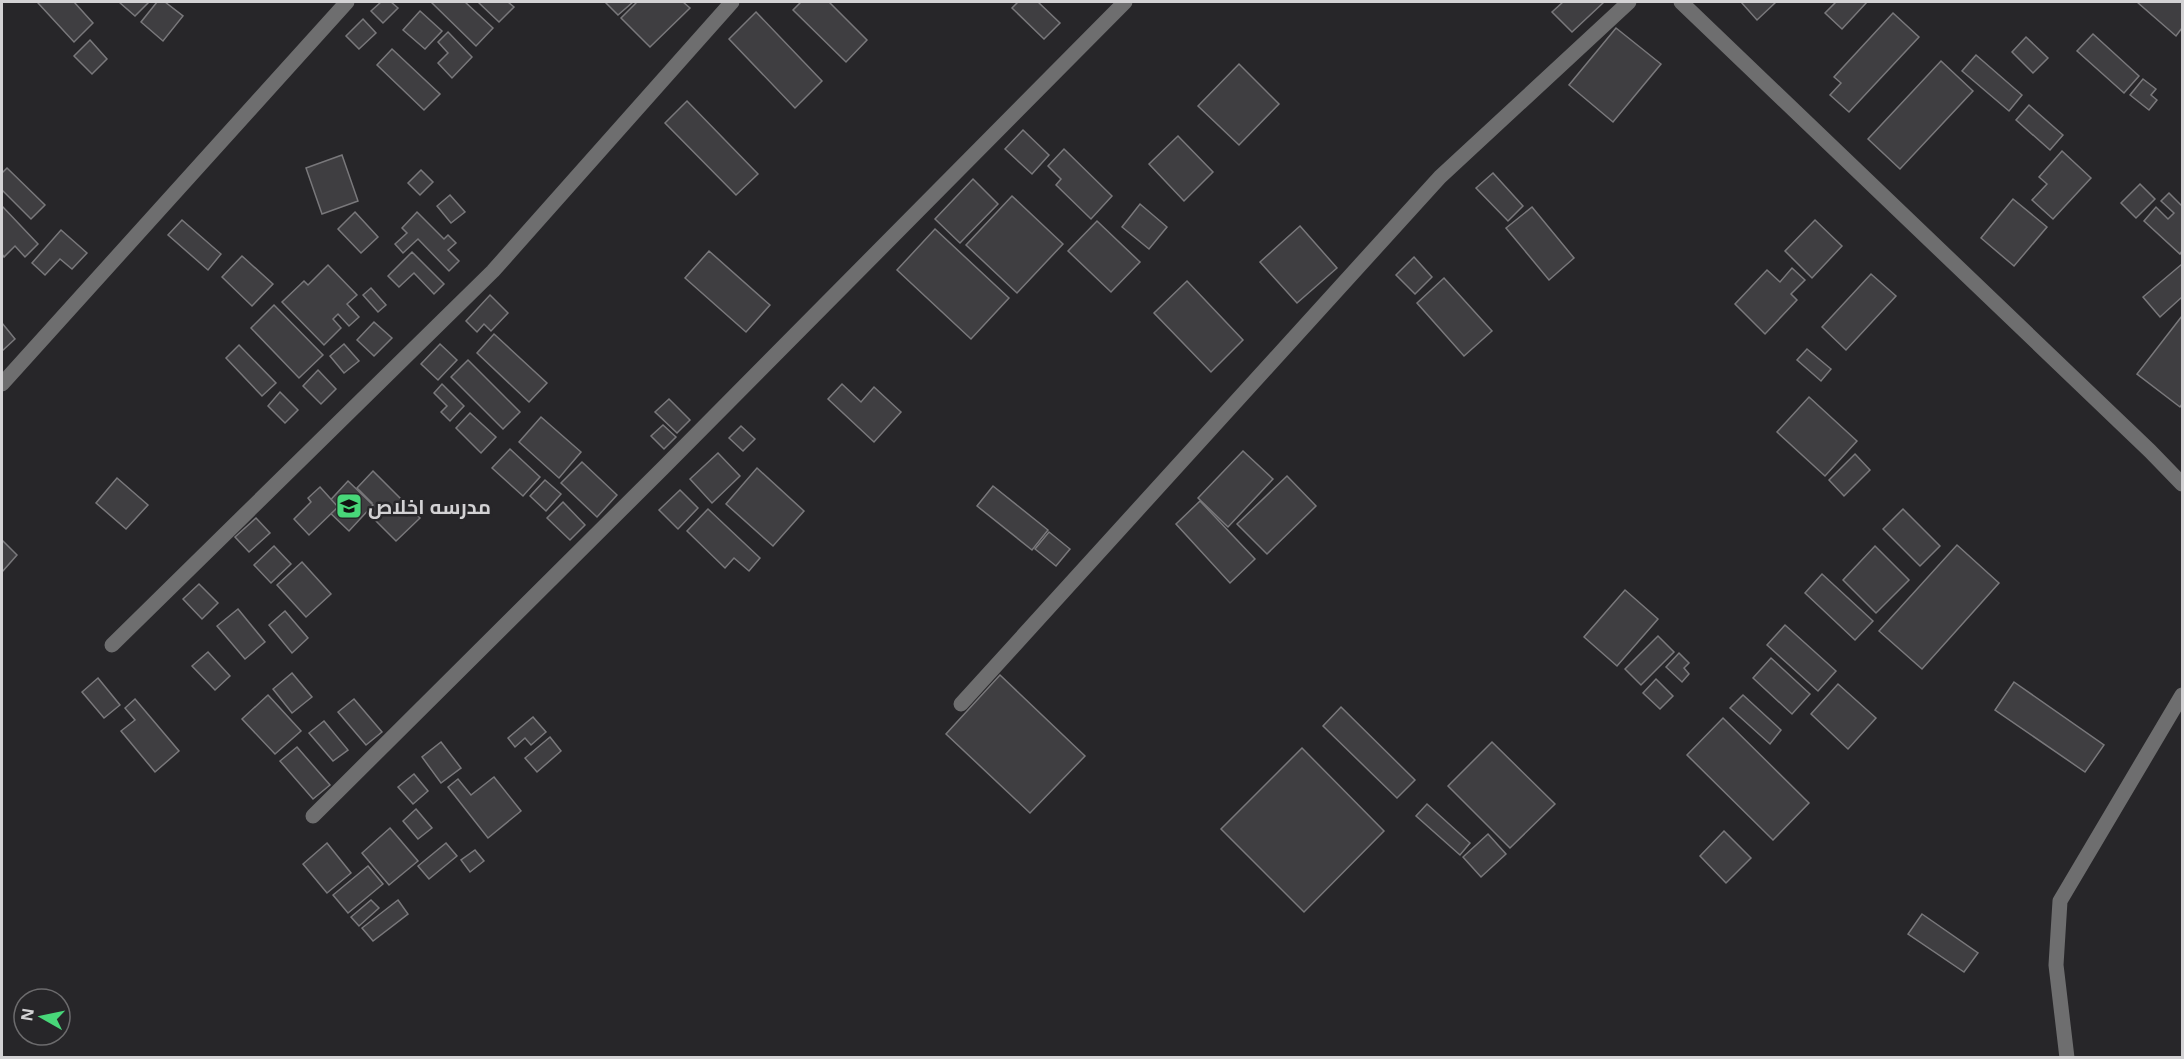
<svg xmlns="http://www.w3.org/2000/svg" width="2184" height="1059" viewBox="0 0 2184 1059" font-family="'Open Sans',Cairo,sans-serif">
	<rect width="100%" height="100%" fill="#272629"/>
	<g fill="#3f3e41" stroke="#79787b" stroke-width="1.5">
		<path d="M 40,2 L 74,2 L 93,23 L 74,42 L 38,3 Z"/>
		<path d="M 119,2 L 149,2 L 135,16 Z"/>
		<path d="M 157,2 L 165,2 L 183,16 L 163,41 L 141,22 Z"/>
		<path d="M 381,2 L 391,2 L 398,8 L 383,23 L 371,11 Z"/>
		<path d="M 431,2 L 465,2 L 493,28 L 476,46 Z"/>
		<path d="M 478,2 L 508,2 L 514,7 L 499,22 Z"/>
		<path d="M 605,2 L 633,2 L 618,15 Z"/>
		<path d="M 637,2 L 683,2 L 690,8 L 650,47 L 621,18 Z"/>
		<path d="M 801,2 L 829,2 L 867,40 L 846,62 L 793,10 Z"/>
		<path d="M 1018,2 L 1038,2 L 1060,23 L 1044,39 L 1012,8 Z"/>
		<path d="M 1563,2 L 1604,2 L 1572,32 L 1552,12 Z"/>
		<path d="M 1741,2 L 1776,2 L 1757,20 Z"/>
		<path d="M 1836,2 L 1867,2 L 1842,29 L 1825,13 Z"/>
		<path d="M 2137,2 L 2182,2 L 2182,28 L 2176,36 Z"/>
		<path d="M 420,11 L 442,31 L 425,49 L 403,30 Z"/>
		<path d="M 756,12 L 822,81 L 795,108 L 729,39 Z"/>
		<path d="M 1893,13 L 1919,37 L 1849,112 L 1830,95 L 1841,83 L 1834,77 Z"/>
		<path d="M 363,19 L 376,33 L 359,49 L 346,36 Z"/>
		<path d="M 1616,28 L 1661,64 L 1613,122 L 1569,85 Z"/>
		<path d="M 448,32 L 472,57 L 452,78 L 438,63 L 448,53 L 438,42 Z"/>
		<path d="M 2093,34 L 2139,76 L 2124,93 L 2077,51 Z"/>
		<path d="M 2026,37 L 2048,58 L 2033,73 L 2012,52 Z"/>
		<path d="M 90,40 L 107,59 L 92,74 L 74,56 Z"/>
		<path d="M 392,49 L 440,94 L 424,110 L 377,65 Z"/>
		<path d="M 1976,55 L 2022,95 L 2009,111 L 1962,71 Z"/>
		<path d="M 1941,61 L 1973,91 L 1900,169 L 1868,139 Z"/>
		<path d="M 1239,64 L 1279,104 L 1239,145 L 1198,106 Z"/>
		<path d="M 2143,79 L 2156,89 L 2151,95 L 2157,100 L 2149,110 L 2130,95 Z"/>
		<path d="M 687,101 L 758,174 L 736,195 L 665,123 Z"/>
		<path d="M 2029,105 L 2063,135 L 2050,150 L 2016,120 Z"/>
		<path d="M 1023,130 L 1049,155 L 1032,174 L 1005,149 Z"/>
		<path d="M 1178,136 L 1213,172 L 1184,201 L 1149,164 Z"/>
		<path d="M 1064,149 L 1112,196 L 1091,219 L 1056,185 L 1061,179 L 1048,166 Z"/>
		<path d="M 2062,151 L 2091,178 L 2053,219 L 2032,200 L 2047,184 L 2039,177 Z"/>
		<path d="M 342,155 L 358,201 L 322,214 L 306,168 Z"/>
		<path d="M 7,168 L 45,205 L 31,219 L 2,190 L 2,173 Z"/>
		<path d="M 421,170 L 433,182 L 420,195 L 408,183 Z"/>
		<path d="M 1493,173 L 1523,206 L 1508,221 L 1476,188 Z"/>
		<path d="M 973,179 L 998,204 L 960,243 L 935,219 Z"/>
		<path d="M 2140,184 L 2155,199 L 2136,218 L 2121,203 Z"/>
		<path d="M 2169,193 L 2182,206 L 2182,251 L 2180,254 L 2144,221 L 2156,207 L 2168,219 L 2174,213 L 2161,201 Z"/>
		<path d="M 450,195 L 465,212 L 451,223 L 437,206 Z"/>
		<path d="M 1012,196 L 1063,244 L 1017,293 L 966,245 Z"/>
		<path d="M 2013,199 L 2047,227 L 2014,266 L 1981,238 Z"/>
		<path d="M 1140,204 L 1167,227 L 1149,249 L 1122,227 Z"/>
		<path d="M 2,206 L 38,244 L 25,257 L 15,246 L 4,257 L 2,254 Z"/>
		<path d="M 1532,207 L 1574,258 L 1549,280 L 1506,228 Z"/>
		<path d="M 355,212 L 378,237 L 361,253 L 338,229 Z"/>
		<path d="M 417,212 L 444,239 L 448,235 L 456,243 L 448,250 L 459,261 L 449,271 L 418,239 L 403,253 L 395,244 L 407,233 L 402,228 Z"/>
		<path d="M 182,220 L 221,254 L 208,270 L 168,235 Z"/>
		<path d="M 1815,220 L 1842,246 L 1812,278 L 1785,251 Z"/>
		<path d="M 1097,221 L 1140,262 L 1111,292 L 1068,251 Z"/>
		<path d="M 1300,226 L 1337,268 L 1297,303 L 1260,262 Z"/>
		<path d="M 935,229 L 1009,298 L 971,339 L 897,270 Z"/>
		<path d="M 61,230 L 87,253 L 72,269 L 60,259 L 45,275 L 32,263 Z"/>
		<path d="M 709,251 L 770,305 L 746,332 L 685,278 Z"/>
		<path d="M 412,252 L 444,284 L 434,294 L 414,273 L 399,287 L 388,276 Z"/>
		<path d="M 242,256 L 273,284 L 252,306 L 222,277 Z"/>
		<path d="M 1414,257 L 1432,277 L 1415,294 L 1396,275 Z"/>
		<path d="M 2182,264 L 2182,297 L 2160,317 L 2143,297 Z"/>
		<path d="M 328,265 L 357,295 L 347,304 L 359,317 L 349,326 L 338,314 L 333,319 L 341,328 L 324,345 L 282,302 L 304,281 L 308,285 Z"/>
		<path d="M 1792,268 L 1805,280 L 1791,294 L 1797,300 L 1765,334 L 1735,304 L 1767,270 L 1780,282 Z"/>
		<path d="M 1871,274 L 1896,296 L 1846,350 L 1822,327 Z"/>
		<path d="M 1444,278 L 1492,331 L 1464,356 L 1417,303 Z"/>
		<path d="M 1187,281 L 1243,340 L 1211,372 L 1154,313 Z"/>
		<path d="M 371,288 L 386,305 L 378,312 L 363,295 Z"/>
		<path d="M 490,295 L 508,313 L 491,331 L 484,324 L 477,332 L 466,321 Z"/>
		<path d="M 274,305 L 323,355 L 299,378 L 251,328 Z"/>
		<path d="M 2182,316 L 2182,404 L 2180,407 L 2137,374 Z"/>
		<path d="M 374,322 L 392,338 L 374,356 L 357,340 Z"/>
		<path d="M 2,323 L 15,339 L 2,351 Z"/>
		<path d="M 494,334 L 547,383 L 529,402 L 477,353 Z"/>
		<path d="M 344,344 L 359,361 L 344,373 L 330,356 Z"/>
		<path d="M 440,344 L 457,360 L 438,380 L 421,364 Z"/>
		<path d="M 239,345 L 276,383 L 262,396 L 226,358 Z"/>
		<path d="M 1807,349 L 1831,369 L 1821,381 L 1797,360 Z"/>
		<path d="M 468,360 L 520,412 L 503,429 L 451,377 Z"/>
		<path d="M 318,370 L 336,389 L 321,404 L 303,386 Z"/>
		<path d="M 442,384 L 464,406 L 450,421 L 441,412 L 447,406 L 434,393 Z"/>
		<path d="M 842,384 L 861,402 L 874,387 L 901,412 L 874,442 L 828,399 Z"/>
		<path d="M 280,392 L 298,410 L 285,423 L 268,406 Z"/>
		<path d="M 1809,397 L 1857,441 L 1825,476 L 1777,432 Z"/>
		<path d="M 669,399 L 690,420 L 677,433 L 655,412 Z"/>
		<path d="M 470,413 L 496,437 L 481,453 L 456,428 Z"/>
		<path d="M 541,417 L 581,452 L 559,478 L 519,442 Z"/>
		<path d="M 663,425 L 676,437 L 664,449 L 651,436 Z"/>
		<path d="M 741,426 L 755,439 L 743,451 L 729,438 Z"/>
		<path d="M 510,449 L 540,477 L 523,496 L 492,468 Z"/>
		<path d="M 1243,451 L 1273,479 L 1228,527 L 1198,498 Z"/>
		<path d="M 718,453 L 740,476 L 712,503 L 690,479 Z"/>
		<path d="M 1855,454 L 1870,470 L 1844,496 L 1829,480 Z"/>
		<path d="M 582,462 L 617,495 L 597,517 L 561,483 Z"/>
		<path d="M 757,468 L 804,511 L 773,546 L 726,504 Z"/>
		<path d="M 373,471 L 420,518 L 396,541 L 365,510 L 372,503 L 357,488 Z"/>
		<path d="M 1287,476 L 1316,506 L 1267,554 L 1237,524 Z"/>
		<path d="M 117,478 L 148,505 L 126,529 L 96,503 Z"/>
		<path d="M 545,480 L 561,494 L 546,511 L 530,496 Z"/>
		<path d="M 348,481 L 373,505 L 349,531 L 324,507 Z"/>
		<path d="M 993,486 L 1048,530 L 1032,550 L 977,506 Z"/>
		<path d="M 320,487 L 338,507 L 309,535 L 294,519 L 311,502 L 308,498 Z"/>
		<path d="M 680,490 L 698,508 L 678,529 L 659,510 Z"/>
		<path d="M 1200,501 L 1255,559 L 1230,583 L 1176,524 Z"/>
		<path d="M 563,502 L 585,525 L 570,540 L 547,518 Z"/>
		<path d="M 708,509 L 760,558 L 749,571 L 734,558 L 725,568 L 687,531 Z"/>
		<path d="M 1903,509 L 1940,546 L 1920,566 L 1883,529 Z"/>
		<path d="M 256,518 L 270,533 L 249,552 L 235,537 Z"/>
		<path d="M 1049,532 L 1070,549 L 1056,566 L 1035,549 Z"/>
		<path d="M 2,540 L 17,555 L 2,572 Z"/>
		<path d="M 1957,545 L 1999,583 L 1922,669 L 1879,631 Z"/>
		<path d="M 274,546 L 291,564 L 271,583 L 254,565 Z"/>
		<path d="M 1875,546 L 1909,580 L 1876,613 L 1843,580 Z"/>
		<path d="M 302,562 L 331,594 L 306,617 L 277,585 Z"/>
		<path d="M 1822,574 L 1873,621 L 1855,640 L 1805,593 Z"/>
		<path d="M 199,584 L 218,603 L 202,619 L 183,599 Z"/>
		<path d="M 1625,590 L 1658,619 L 1617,666 L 1584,637 Z"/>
		<path d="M 238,609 L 265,642 L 245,659 L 217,626 Z"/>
		<path d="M 285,611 L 308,638 L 292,653 L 269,625 Z"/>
		<path d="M 1785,625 L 1836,671 L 1818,691 L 1767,645 Z"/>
		<path d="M 1658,636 L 1674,652 L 1641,685 L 1625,669 Z"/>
		<path d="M 208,652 L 230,676 L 215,690 L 192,666 Z"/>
		<path d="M 1679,653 L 1689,663 L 1684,668 L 1689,674 L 1682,682 L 1666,667 Z"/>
		<path d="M 1771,658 L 1810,694 L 1792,714 L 1753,678 Z"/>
		<path d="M 292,673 L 312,697 L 292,713 L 273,689 Z"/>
		<path d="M 1000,675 L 1085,756 L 1030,813 L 946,734 Z"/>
		<path d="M 98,678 L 120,705 L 104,718 L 82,692 Z"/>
		<path d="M 1656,679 L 1673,696 L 1660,709 L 1643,693 Z"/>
		<path d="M 2014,682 L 2104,745 L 2085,772 L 1995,710 Z"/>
		<path d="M 1838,684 L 1876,718 L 1848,749 L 1811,714 Z"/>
		<path d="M 268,695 L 301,731 L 275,754 L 242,719 Z"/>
		<path d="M 1743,695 L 1781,730 L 1770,744 L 1730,708 Z"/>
		<path d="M 135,699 L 179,751 L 155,772 L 121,731 L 135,720 L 125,708 Z"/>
		<path d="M 354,699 L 382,732 L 366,745 L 338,712 Z"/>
		<path d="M 1341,707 L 1415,780 L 1397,798 L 1323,726 Z"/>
		<path d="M 533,717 L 546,732 L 531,745 L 525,738 L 515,747 L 508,738 Z"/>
		<path d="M 1723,718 L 1809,803 L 1773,840 L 1687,755 Z"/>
		<path d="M 324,721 L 348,750 L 333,761 L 309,733 Z"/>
		<path d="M 550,737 L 561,751 L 537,772 L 525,758 Z"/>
		<path d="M 441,742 L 461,768 L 441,783 L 422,757 Z"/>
		<path d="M 1492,742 L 1555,804 L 1510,848 L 1448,786 Z"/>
		<path d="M 297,747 L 330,785 L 313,799 L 280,761 Z"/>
		<path d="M 1302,748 L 1384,831 L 1304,912 L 1221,829 Z"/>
		<path d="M 414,774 L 428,791 L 413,804 L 398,787 Z"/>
		<path d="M 494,777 L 521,811 L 488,838 L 448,787 L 458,779 L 471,795 Z"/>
		<path d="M 1427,804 L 1470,843 L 1460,855 L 1416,816 Z"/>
		<path d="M 416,809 L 432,828 L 418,839 L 403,821 Z"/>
		<path d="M 390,828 L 418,861 L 389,885 L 362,853 Z"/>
		<path d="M 1724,831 L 1751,858 L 1726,883 L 1700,856 Z"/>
		<path d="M 1488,834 L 1506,854 L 1481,877 L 1463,857 Z"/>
		<path d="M 327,843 L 351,873 L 327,893 L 303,864 Z"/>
		<path d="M 446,843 L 457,856 L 429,879 L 418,866 Z"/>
		<path d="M 475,850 L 484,861 L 470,872 L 461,860 Z"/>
		<path d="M 368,866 L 383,884 L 348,913 L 333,895 Z"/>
		<path d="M 371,900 L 379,908 L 359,926 L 351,917 Z"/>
		<path d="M 398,900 L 408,914 L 373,941 L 362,928 Z"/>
		<path d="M 1922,914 L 1978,953 L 1964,972 L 1908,934 Z"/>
	</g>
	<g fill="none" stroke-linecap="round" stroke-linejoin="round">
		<g stroke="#6e6e6f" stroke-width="15">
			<path d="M 1681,2 L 2150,451 L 2182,484"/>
			<path d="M 2,384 L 347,2"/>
			<path d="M 112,645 L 493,271 L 732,2"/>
			<path d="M 961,704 L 1440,177 L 1629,2"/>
			<path d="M 313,816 L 663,468 L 1125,2"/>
			<path d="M 2067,1058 L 2056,965 L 2060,901 L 2182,695"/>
		</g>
	</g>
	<defs>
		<symbol id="school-square" viewBox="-11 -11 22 22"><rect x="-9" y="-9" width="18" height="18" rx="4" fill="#48d779" stroke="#272629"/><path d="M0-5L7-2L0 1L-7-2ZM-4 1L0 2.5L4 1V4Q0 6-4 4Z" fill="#111"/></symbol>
	</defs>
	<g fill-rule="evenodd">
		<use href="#school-square" x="334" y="491" width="30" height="30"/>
	</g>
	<g text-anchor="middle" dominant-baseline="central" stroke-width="5" stroke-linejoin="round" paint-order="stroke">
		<g font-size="20" font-weight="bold" fill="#d3d2d4" stroke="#272629" text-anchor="start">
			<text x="368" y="506">مدرسه اخلاص</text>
		</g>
	</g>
	<rect width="2184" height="1059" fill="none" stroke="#d3d2d4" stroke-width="6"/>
	<g transform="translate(42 1017) rotate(279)"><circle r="28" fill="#272629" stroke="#6c6b6d" stroke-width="1.5"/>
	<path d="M0-4.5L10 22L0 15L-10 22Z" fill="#48d779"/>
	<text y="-9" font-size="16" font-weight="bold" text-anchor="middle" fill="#d3d2d4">N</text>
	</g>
</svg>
